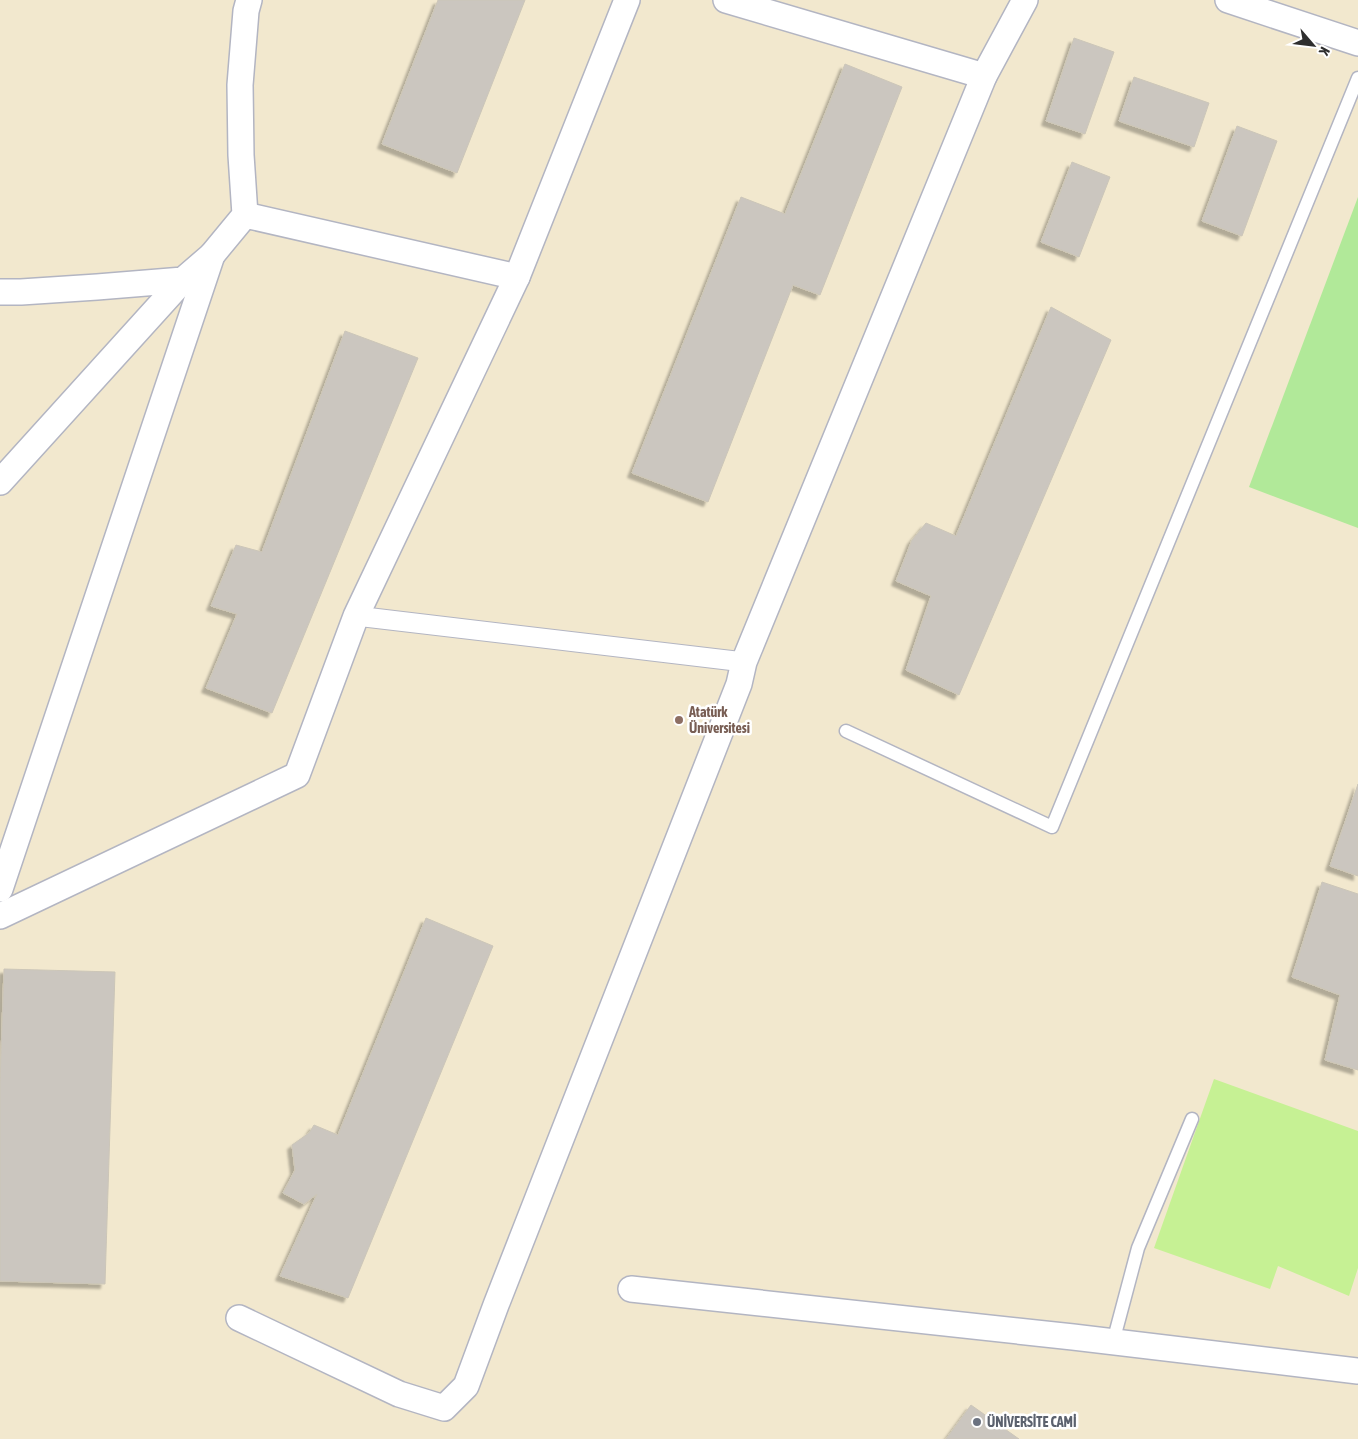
<svg xmlns="http://www.w3.org/2000/svg" width="1358" height="1439" viewBox="0 0 1358 1439" font-family="'Asap Condensed',sans-serif">
	<defs>
		<filter id="shadow"><feDropShadow dx="-4.5" dy="4.5" stdDeviation="1" flood-color="#0004"/></filter>
	</defs>
	<rect width="100%" height="100%" fill="#f0e9e0"/>
	<rect fill="#f2e8ce" x="0" y="0" width="1358" height="1439"/>
	<path fill="#b1e999" d="M 1358,197 L 1358,528 L 1249,487 Z"/>
	<path fill="#c6f194" d="M 1214,1079 L 1358,1131 L 1358,1268 L 1349,1296 L 1278,1266 L 1270,1289 L 1154,1248 Z"/>
	<g fill="#cbc6bf" stroke="#ccc6b8" filter="url(#shadow)">
		<path d="M 438,0 L 525,0 L 457,173 L 382,144 Z"/>
		<path d="M 1074,38 L 1114,52 L 1085,134 L 1046,121 Z"/>
		<path d="M 845,64 L 902,87 L 820,295 L 793,285 L 708,502 L 632,473 L 741,197 L 785,214 Z"/>
		<path d="M 1134,77 L 1209,103 L 1194,147 L 1119,121 Z"/>
		<path d="M 1237,126 L 1277,141 L 1242,236 L 1202,221 Z"/>
		<path d="M 1072,162 L 1110,177 L 1079,257 L 1041,242 Z"/>
		<path d="M 1051,307 L 1111,340 L 959,695 L 906,670 L 931,596 L 896,581 L 912,540 L 926,523 L 956,536 Z"/>
		<path d="M 345,331 L 418,358 L 272,713 L 206,688 L 237,614 L 211,606 L 236,545 L 262,552 Z"/>
		<path d="M 1358,784 L 1358,876 L 1330,866 Z"/>
		<path d="M 1322,882 L 1358,894 L 1358,1070 L 1325,1060 L 1340,995 L 1292,977 Z"/>
		<path d="M 426,918 L 493,946 L 348,1298 L 280,1276 L 317,1194 L 304,1204 L 283,1193 L 295,1170 L 292,1145 L 309,1133 L 314,1125 L 338,1135 Z"/>
		<path d="M 4,969 L 115,972 L 105,1284 L 0,1281 L 0,1083 Z"/>
		<path d="M 971,1405 L 1019,1439 L 946,1439 Z"/>
	</g>
	<g fill="none" stroke-linecap="round" stroke-linejoin="round">
		<defs>
			<g id="service">
				<path d="M 846,731 L 1052,827 L 1358,78"/>
				<path d="M 1113,1342 L 1138,1248 L 1192,1119"/>
			</g>
			<path id="pedestrian" d="M 356,616 L 744,662"/>
			<g id="minor">
				<path d="M 726,0 L 984,76"/>
				<path d="M 1228,0 L 1358,43"/>
				<path d="M 245,215 L 517,277"/>
				<path d="M 0,292 L 21,292 L 97,287 L 183,280 L 212,255 L 245,215 L 241,155 L 240,85 L 246,11 L 249,0"/>
				<path d="M 0,482 L 183,280"/>
				<path d="M 0,889 L 212,255"/>
				<path d="M 0,916 L 297,775 L 356,616 L 517,277 L 627,0"/>
				<path d="M 631,1289 L 1073,1337 L 1358,1371"/>
				<path d="M 239,1318 L 399,1394 L 444,1408 L 466,1386 L 496,1305 L 739,684 L 744,662 L 984,76 L 1025,0"/>
			</g>
		</defs>
		<use href="#service" stroke="#b3b5c2" stroke-width="15"/>
		<use href="#pedestrian" stroke="#b3b5c2" stroke-width="21"/>
		<use href="#minor" stroke="#b3b5c2" stroke-width="28"/>
		<use href="#service" stroke="#fff" stroke-width="12"/>
		<use href="#pedestrian" stroke="#fff" stroke-width="19"/>
		<use href="#minor" stroke="#fff" stroke-width="25"/>
	</g>
	<circle fill="#8d6e63" stroke="#fff" stroke-width="2" cx="679" cy="720" r="5"/>
	<circle fill="#6b7280" stroke="#fff" stroke-width="2" cx="977" cy="1422" r="5"/>
	<g text-anchor="middle" dominant-baseline="central" stroke-width="5" stroke-linejoin="round" paint-order="stroke">
		<g font-size="14" font-weight="bold" fill="#785e54" stroke="#fff" text-anchor="start">
			<text x="689" y="712">Atatürk<tspan x="689" dy="16">Üniversitesi</tspan></text>
		</g>
		<g font-size="14" font-weight="bold" fill="#5b616d" stroke="#fff" text-anchor="start">
			<text x="987" y="1422">ÜNİVERSİTE CAMİ</text>
		</g>
	</g>
	<g transform="translate(1313 45) rotate(118)" stroke="#ffffff" stroke-width="4" paint-order="stroke">
	<path d="M0-4L9 19L0 12L-9 19Z" fill="#2e2e2e"/>
	<text y="-8" font-size="14" font-weight="bold" text-anchor="middle" fill="#2e2e2e">K</text>
	</g>
</svg>
